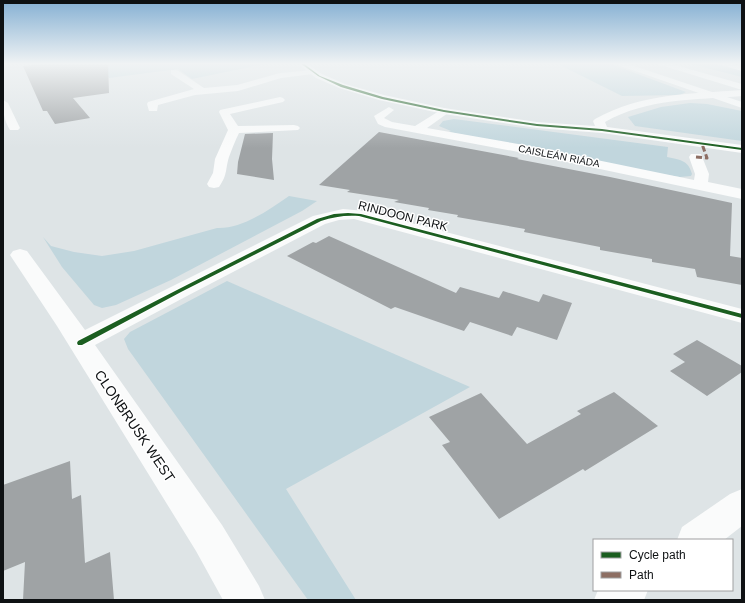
<svg xmlns="http://www.w3.org/2000/svg" width="745" height="603" viewBox="0 0 745 603" font-family="Arial,sans-serif">
	<rect width="100%" height="100%" fill="#dee4e6"/>
	<g fill="#c1d6dd">
		<path d="M 94,63 L 270,63 L 192,79 L 178,69 L 109,78 Z"/>
		<path d="M 556,63 L 608,63 L 686,92 L 680,95 L 622,96 Z"/>
		<path d="M 687,63 L 710,63 L 742,71 L 742,77 Z"/>
		<path d="M 690,103 L 707,104 L 742,111 L 742,141 L 635,126 L 628,117 L 661,107 Z"/>
		<path d="M 454,119 L 668,147 L 667,157 C 681,160 688,160 692,174 L 691,176 L 680,177 L 667,175 L 449,132 L 451,131 L 439,126 L 443,121 Z"/>
		<path d="M 289,196 L 317,201 L 302,211 L 171,280 L 116,305 L 102,308 L 94,305 L 62,267 L 43,237 L 51,246 L 74,252 L 102,256 L 134,251 L 217,228 C 242,229 269,210 289,196 Z"/>
		<path d="M 227,281 L 470,387 L 286,489 L 356,600 L 308,600 L 128,349 L 124,339 L 130,332 Z"/>
	</g>
	<g fill="#9fa3a5">
		<path d="M 49,63 L 108,63 L 109,93 L 73,98 L 90,118 L 55,124 L 47,111 L 43,111 L 23,66 Z"/>
		<path d="M 379,132 L 519,158 L 517,159 L 610,177 L 732,203 L 730,256 L 742,258 L 742,285 L 697,277 L 695,269 L 652,262 L 652,259 L 600,250 L 600,247 L 524,232 L 525,229 L 457,217 L 458,215 L 428,210 L 429,208 L 394,202 L 399,200 L 347,192 L 350,190 L 319,185 Z"/>
		<path d="M 273,133 L 272,159 L 274,180 L 237,174 L 238,162 L 245,134 Z"/>
		<path d="M 329,236 L 456,293 L 460,287 L 499,298 L 503,291 L 539,302 L 543,294 L 572,303 L 557,340 L 517,327 L 512,336 L 470,322 L 464,331 L 395,307 L 391,309 L 287,256 L 313,242 L 316,243 Z"/>
		<path d="M 697,340 L 742,366 L 742,372 L 707,396 L 670,371 L 685,362 L 673,354 Z"/>
		<path d="M 614,392 L 658,426 L 585,471 L 583,469 L 499,519 L 442,445 L 450,442 L 429,417 L 481,393 L 527,444 L 581,414 L 577,411 Z"/>
		<path d="M 70,461 L 72,499 L 81,495 L 85,563 L 110,552 L 114,600 L 23,600 L 25,562 L 3,571 L 3,485 Z"/>
	</g>
	<g fill="none" stroke-linecap="round" stroke-linejoin="round">
		<g fill="#fafbfb" fill-rule="evenodd">
			<path d="M 171,70 L 177,70 L 204,88 L 237,85 L 280,73 L 313,70 L 317,72 L 313,74 L 281,78 L 238,91 L 195,95 L 158,105 L 157,111 L 149,111 L 147,104 L 148,102 L 194,89 L 171,74 Z"/>
			<path d="M 280,97 L 283,98 L 285,100 L 283,102 L 230,114 L 238,126 L 294,125 L 298,126 L 300,128 L 298,130 L 239,133 C 235,141 232,149 229,157 C 225,170 228,174 219,187 L 214,188 L 209,187 L 207,184 L 213,173 L 215,159 L 228,130 L 219,112 L 220,110 Z"/>
			<path d="M 3,100 L 8,103 L 20,128 L 18,130 L 10,130 C 4,121 3,111 3,100 Z"/>
			<path d="M 389,107 L 394,110 L 384,118 L 392,122 L 415,126 L 444,108 L 449,111 L 448,113 L 427,128 L 524,145 L 694,180 L 695,174 L 689,157 L 691,154 L 701,154 L 709,174 L 708,182 L 742,189 L 742,199 L 524,153 L 385,127 L 378,124 L 374,116 Z"/>
			<path d="M 343,209 L 365,211 L 742,309 L 742,323 L 354,219 L 339,220 L 325,224 L 187,296 L 95,345 L 222,525 L 259,586 L 265,600 L 223,600 L 196,551 L 57,326 L 10,255 L 13,251 L 20,249 L 27,251 L 85,330 L 313,216 Z"/>
			<path d="M 742,489 L 742,526 L 724,540 L 677,540 L 682,527 L 730,494 Z"/>
			<path d="M 598,590 L 648,590 L 644,600 L 594,600 Z"/>
		</g>
		<path fill="#fafbfb" fill-rule="evenodd" d="M 297,63 L 306,63 L 322,74 L 345,84 L 384,95 L 444,108 L 537,122 L 595,126 L 593,121 L 595,119 C 642,93 690,94 742,90 L 742,96 C 695,100 647,98 605,122 L 607,127 L 742,145 L 742,153 L 602,133 L 537,128 L 444,114 L 379,100 L 339,88 L 316,78 Z"/>
		<g fill="#fafbfb" fill-rule="evenodd">
			<path d="M 612,63 L 625,63 L 742,102 L 742,108 Z"/>
			<path d="M 654,63 L 668,63 L 742,84 L 742,90 Z"/>
			<path d="M 715,63 L 729,63 L 742,67 L 742,71 Z"/>
		</g>
		<path stroke="#8d6e63" stroke-width="3" stroke-dasharray="6 3" stroke-linecap="butt" d="M 696,157 L 707,158 L 702,144"/>
		<defs>
			<g id="cycleway">
				<path d="M 300,63 L 303,63 L 320,76 L 343,85 L 383,97 L 444,110 L 537,124 L 602,129 L 742,148 L 742,150 L 602,131 L 537,126 L 444,112 L 382,99 L 341,87 L 318,76 Z"/>
				<path d="M 348,213 L 361,214 L 742,314 L 742,318 L 359,216 C 345,215 333,217 321,221 L 181,292 L 82,345 L 78,345 L 77,343 L 78,341 L 177,290 L 317,219 L 334,214 Z"/>
			</g>
		</defs>
		<use href="#cycleway" stroke="#fff" stroke-width="2"/>
		<use href="#cycleway" fill="#1b5e20" fill-rule="evenodd"/>
	</g>
	<linearGradient id="sky" x2="0" y2="1"><stop stop-color="#85b0d3"/><stop offset="0.43" stop-color="#f0f3f4"/><stop offset="1" stop-color="#f0f3f4" stop-opacity="0"/></linearGradient>
	<rect width="745" height="148" fill="url(#sky)"/>
	<g text-anchor="middle" dominant-baseline="central" stroke-width="3" stroke-linejoin="round" paint-order="stroke">
		<g font-size="10" fill="#0e1113" stroke="#fff">
			<text transform="translate(559 156) rotate(11)">CAISLEÁN RIÁDA</text>
		</g>
		<g font-size="12" fill="#0e1113" stroke="#fff">
			<text transform="translate(403 216) rotate(14)">RINDOON PARK</text>
		</g>
		<g font-size="14" fill="#0e1113" stroke="#fff">
			<text transform="translate(135 426) rotate(56)">CLONBRUSK WEST</text>
		</g>
	</g>
	<rect width="745" height="603" fill="none" stroke="#0e1113" stroke-width="8"/>
	<rect x="593" y="539" width="140" height="52" fill="#ffffff" stroke="#9fa0a1"/>
	<rect x="601" y="552" width="20" height="6" fill="#1b5e20" stroke="#9fa0a1"/>
	<text x="629" y="559" font-size="12" fill="#0e1113">Cycle path</text>
	<rect x="601" y="572" width="20" height="6" fill="#8d6e63" stroke="#9fa0a1"/>
	<text x="629" y="579" font-size="12" fill="#0e1113">Path</text>
</svg>
